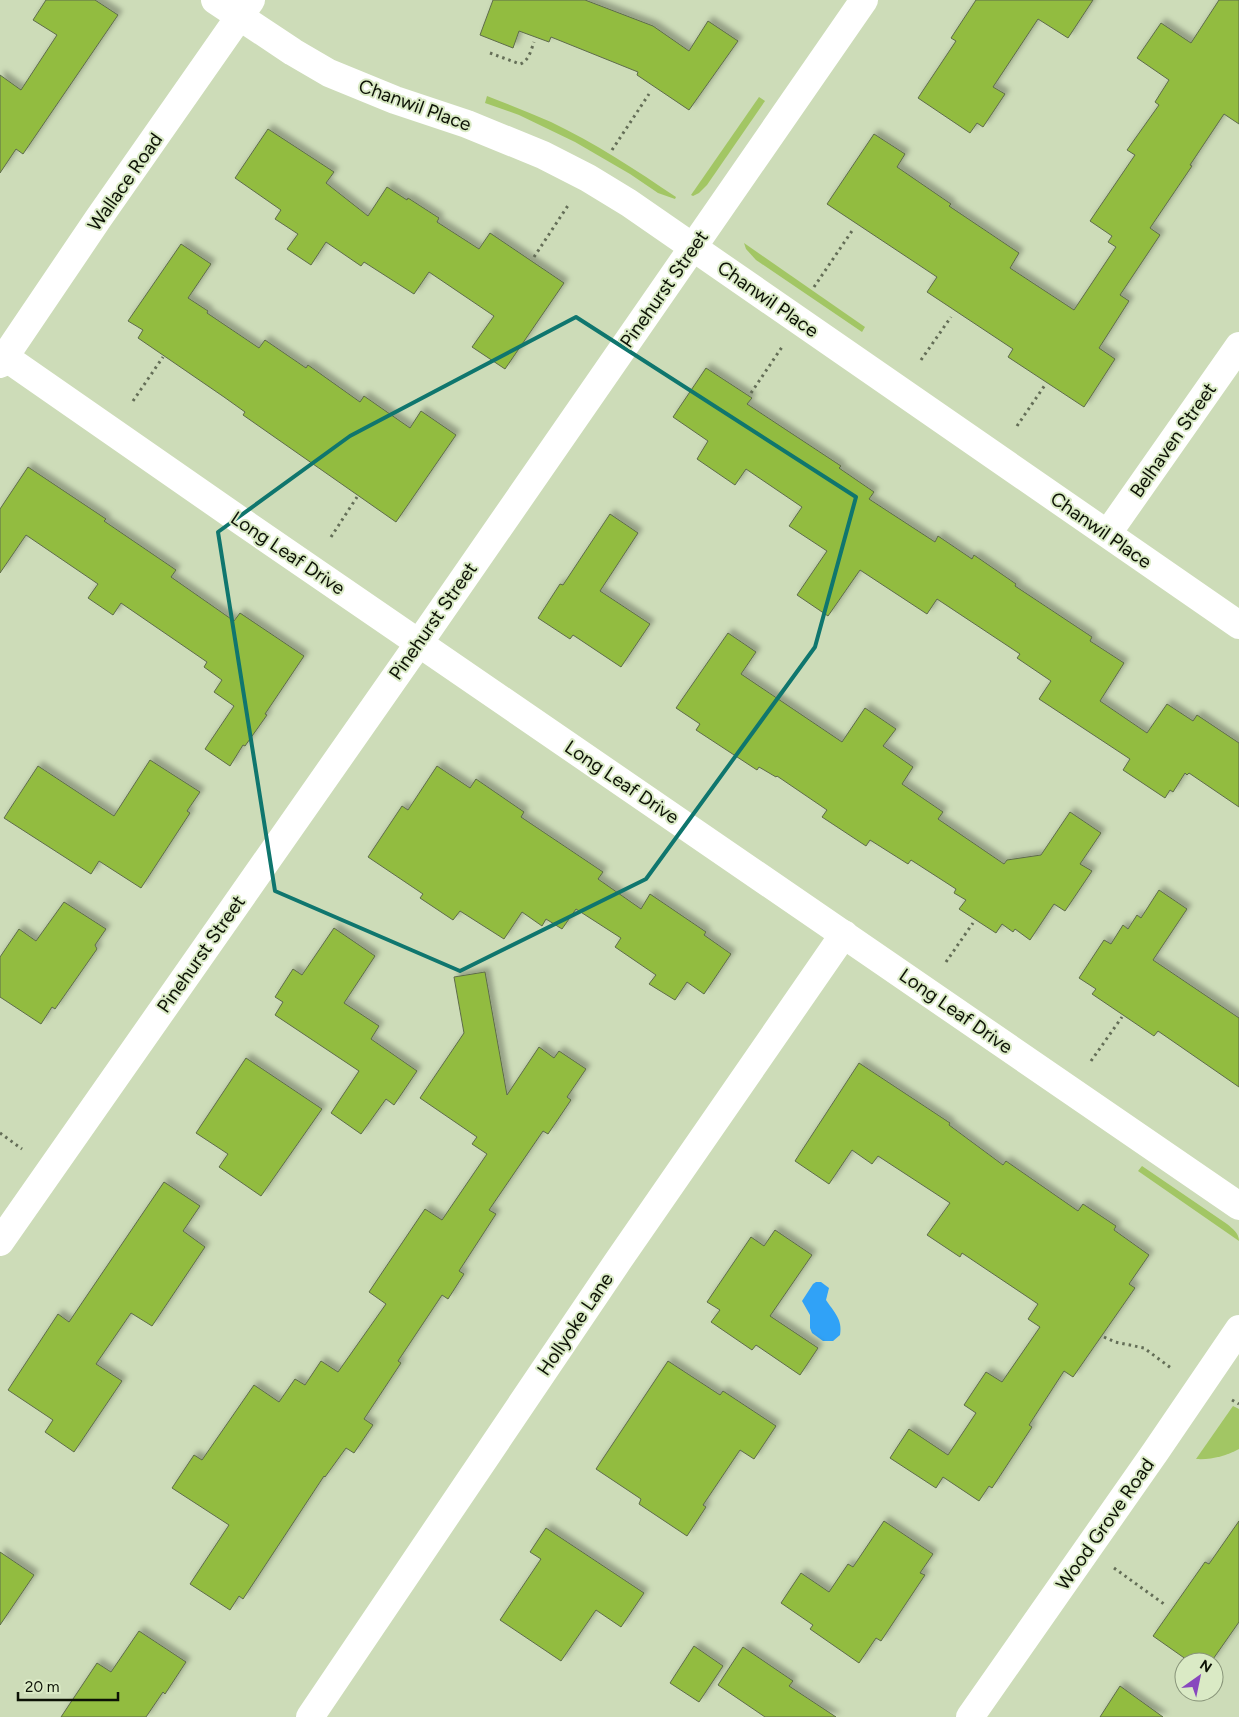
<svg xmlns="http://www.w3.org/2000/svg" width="1239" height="1717" viewBox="0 0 1239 1717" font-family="Figtree,sans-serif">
	<defs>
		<filter id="shadow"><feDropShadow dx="4.5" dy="-4.5" stdDeviation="2.5" flood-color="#0004"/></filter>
	</defs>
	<rect width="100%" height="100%" fill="#cddcb8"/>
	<g fill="#a2c664">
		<path d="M 487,96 C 508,104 530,113 551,122 C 595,143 636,170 676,197 L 675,199 L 658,193 L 630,174 L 575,142 L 519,115 L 485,103 Z"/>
		<path d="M 759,97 L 765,101 L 707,185 L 699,193 L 693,196 L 691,195 Z"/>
		<path d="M 744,243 L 865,327 L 862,332 L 756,260 L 746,249 Z"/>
		<path d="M 1142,1166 L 1227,1224 C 1233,1229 1239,1233 1239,1241 L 1138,1171 Z"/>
		<path d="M 1233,1406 L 1239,1409 L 1239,1449 C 1226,1456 1211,1460 1196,1459 Z"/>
	</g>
	<path fill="#30a2f7" d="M 816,1282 L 821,1282 L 829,1288 L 826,1300 C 833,1311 843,1319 840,1335 L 833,1341 L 823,1341 L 812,1333 L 810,1328 L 810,1315 L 802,1301 L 813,1284 Z"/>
	<g fill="#92bc3f" stroke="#5e6c4b" filter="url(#shadow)">
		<path d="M 46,0 L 95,0 L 118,15 L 23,154 L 16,149 L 0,173 L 0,75 L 21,90 L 57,35 L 33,20 Z"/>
		<path d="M 493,0 L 585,0 L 653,26 L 689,51 L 708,21 L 738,41 L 689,110 L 637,75 L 638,72 L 551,37 L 549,42 L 519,31 L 513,48 L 480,35 Z"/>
		<path d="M 976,0 L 1093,0 L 1068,38 L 1038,19 L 993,87 L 1005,94 L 983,127 L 977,123 L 970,133 L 918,98 L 956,41 L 951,38 Z"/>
		<path d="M 1219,0 L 1239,0 L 1239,124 L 1224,114 L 1190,165 L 1192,166 L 1150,228 L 1160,235 L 1120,295 L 1129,301 L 1099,348 L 1115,359 L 1084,407 L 1008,357 L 1013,349 L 927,292 L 937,277 L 827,204 L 874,134 L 905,154 L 897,167 L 951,204 L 949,206 L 1019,253 L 1010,268 L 1074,310 L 1116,247 L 1108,242 L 1112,236 L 1090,221 L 1135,155 L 1127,150 L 1159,105 L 1155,102 L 1169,80 L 1137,58 L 1161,23 L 1191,43 Z"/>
		<path d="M 268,129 L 334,172 L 326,183 L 368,216 L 387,187 L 407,200 L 408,198 L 439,218 L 437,222 L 479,249 L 490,233 L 564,283 L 505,369 L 472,347 L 494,316 L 429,272 L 414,294 L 364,262 L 361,266 L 326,242 L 311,265 L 287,249 L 298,234 L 275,219 L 281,210 L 235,178 Z"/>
		<path d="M 181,244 L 211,264 L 188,298 L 208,311 L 207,313 L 259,348 L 265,340 L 306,368 L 308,365 L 360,402 L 364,396 L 410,428 L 421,411 L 456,435 L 396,522 L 243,415 L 245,412 L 224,397 L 138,338 L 143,330 L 128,321 Z"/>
		<path d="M 706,368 L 752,398 L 747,404 L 841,466 L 839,468 L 874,492 L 869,499 L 935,542 L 938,536 L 972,559 L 974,555 L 1016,584 L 1015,586 L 1092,637 L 1090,641 L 1124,663 L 1100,701 L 1147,733 L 1167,704 L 1193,721 L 1197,715 L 1239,743 L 1239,807 L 1189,773 L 1187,775 L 1185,773 L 1173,792 L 1170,790 L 1165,798 L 1123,770 L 1130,759 L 1039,699 L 1051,681 L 1017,658 L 1020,654 L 937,599 L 927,614 L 860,570 L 828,616 L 797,595 L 827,551 L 789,526 L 802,507 L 746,469 L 735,485 L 697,459 L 708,441 L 673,417 Z"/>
		<path d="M 28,467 L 106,519 L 104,521 L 176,570 L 171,577 L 234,621 L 240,613 L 304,656 L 265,714 L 267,715 L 245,746 L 243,745 L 230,766 L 205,749 L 234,706 L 214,692 L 222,680 L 204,667 L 207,662 L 121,603 L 113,615 L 88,598 L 98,584 L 26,535 L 0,573 L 0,509 Z"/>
		<path d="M 610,514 L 638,533 L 600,591 L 650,624 L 621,667 L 573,635 L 570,639 L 538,618 L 560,584 L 563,585 Z"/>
		<path d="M 728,633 L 756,652 L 741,674 L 842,742 L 865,708 L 896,729 L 883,746 L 913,767 L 902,784 L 943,812 L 938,819 L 1004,864 L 1007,860 L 1041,855 L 1070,812 L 1101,833 L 1080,864 L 1092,871 L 1065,911 L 1054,904 L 1030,940 L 1015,929 L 1013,932 L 1002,924 L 996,933 L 959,909 L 966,900 L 954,893 L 956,889 L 911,860 L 908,864 L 870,840 L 866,846 L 822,817 L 827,810 L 777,776 L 776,777 L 759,767 L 757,770 L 696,730 L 700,724 L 676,708 Z"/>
		<path d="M 150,760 L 200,792 L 187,811 L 190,813 L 141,888 L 99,861 L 91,874 L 4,818 L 38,766 L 114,816 Z"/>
		<path d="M 437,766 L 470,788 L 476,779 L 524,812 L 521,817 L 603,872 L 598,879 L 641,909 L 650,894 L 706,932 L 704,935 L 731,954 L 704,994 L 687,982 L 675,1000 L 649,984 L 656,975 L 615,947 L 621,938 L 576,909 L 562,929 L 546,919 L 542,926 L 522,912 L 504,939 L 460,911 L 453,920 L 420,898 L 423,894 L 368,857 L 402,806 L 408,810 Z"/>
		<path d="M 1159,890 L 1187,909 L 1153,960 L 1239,1018 L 1239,1087 L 1158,1031 L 1154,1036 L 1092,994 L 1096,989 L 1079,978 L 1104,940 L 1111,944 L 1123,925 L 1128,929 L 1137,915 L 1141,918 Z"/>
		<path d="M 64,902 L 106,929 L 95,945 L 97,949 L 55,1009 L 52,1007 L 41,1024 L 0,997 L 0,957 L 19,929 L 36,941 Z"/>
		<path d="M 334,928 L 375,956 L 344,1003 L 379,1026 L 371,1039 L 417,1071 L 394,1105 L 386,1099 L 361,1134 L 331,1113 L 359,1071 L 275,1015 L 283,1002 L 275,997 L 293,969 L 302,975 Z"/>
		<path d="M 485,972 L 507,1095 L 539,1047 L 554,1058 L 559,1051 L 586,1069 L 567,1097 L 571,1100 L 548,1134 L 543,1131 L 489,1210 L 496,1214 L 459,1271 L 464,1274 L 448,1299 L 442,1295 L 398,1361 L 401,1363 L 364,1419 L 373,1425 L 354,1453 L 346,1448 L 325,1477 L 324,1476 L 243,1599 L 239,1596 L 230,1610 L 190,1584 L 229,1525 L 172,1488 L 194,1455 L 202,1460 L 254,1385 L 279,1402 L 295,1379 L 305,1385 L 321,1361 L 338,1372 L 386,1304 L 369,1292 L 425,1209 L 442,1220 L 487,1154 L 472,1144 L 477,1137 L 420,1098 L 464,1033 L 454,977 Z"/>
		<path d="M 246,1058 L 322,1109 L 261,1196 L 219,1167 L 228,1154 L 196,1133 Z"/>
		<path d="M 859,1063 L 950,1123 L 949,1125 L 1003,1165 L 1006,1161 L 1078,1211 L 1083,1204 L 1116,1226 L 1114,1230 L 1149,1255 L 1129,1284 L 1135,1288 L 1073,1377 L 1064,1371 L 1029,1425 L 1032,1427 L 992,1488 L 989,1486 L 979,1501 L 943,1477 L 936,1488 L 890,1458 L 909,1429 L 948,1455 L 976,1413 L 964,1405 L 986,1372 L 1002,1382 L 1040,1327 L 1028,1319 L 1038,1304 L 962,1253 L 960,1257 L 927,1235 L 950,1203 L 878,1156 L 872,1164 L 852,1150 L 829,1184 L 795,1161 Z"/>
		<path d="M 164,1182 L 200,1206 L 183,1231 L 205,1247 L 152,1326 L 131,1313 L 96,1364 L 122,1381 L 74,1452 L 45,1432 L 53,1420 L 8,1390 L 58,1314 L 69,1322 Z"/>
		<path d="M 775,1230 L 812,1255 L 770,1316 L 818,1348 L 800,1375 L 756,1345 L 752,1350 L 711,1322 L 720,1310 L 707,1302 L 751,1237 L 764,1246 Z"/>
		<path d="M 668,1361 L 720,1395 L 723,1391 L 776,1426 L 754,1459 L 740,1450 L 703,1505 L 706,1507 L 687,1536 L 639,1504 L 641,1499 L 596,1469 Z"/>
		<path d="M 884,1521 L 933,1554 L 920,1573 L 925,1575 L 881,1641 L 876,1638 L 859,1663 L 810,1629 L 813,1625 L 781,1603 L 801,1573 L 829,1592 L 848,1564 L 853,1567 Z"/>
		<path d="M 1239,1521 L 1239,1622 L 1211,1662 L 1190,1662 L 1153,1636 L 1205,1562 L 1209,1564 Z"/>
		<path d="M 546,1528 L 644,1593 L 621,1627 L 596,1610 L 561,1661 L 500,1620 L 541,1559 L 530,1552 Z"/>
		<path d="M 0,1552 L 34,1575 L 0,1625 Z"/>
		<path d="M 139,1631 L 186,1662 L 165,1694 L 163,1692 L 146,1717 L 61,1717 L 97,1663 L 111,1672 Z"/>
		<path d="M 694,1646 L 723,1666 L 699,1702 L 670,1683 Z"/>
		<path d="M 743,1647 L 793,1681 L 789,1686 L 836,1717 L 765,1717 L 718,1685 Z"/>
		<path d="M 1120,1686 L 1163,1717 L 1100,1717 Z"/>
	</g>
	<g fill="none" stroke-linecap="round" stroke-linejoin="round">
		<g stroke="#646e57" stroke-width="3" stroke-dasharray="2.5 4" stroke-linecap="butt">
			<path d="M 490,53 L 520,64 C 529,61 531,50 534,42"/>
			<path d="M 612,150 L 649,94"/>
			<path d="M 534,257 L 569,204"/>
			<path d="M 814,287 L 854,228"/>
			<path d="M 921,360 L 951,317"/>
			<path d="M 751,393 L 782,347"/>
			<path d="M 133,401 L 163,357"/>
			<path d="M 1017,426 L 1045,385"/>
			<path d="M 331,537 L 357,497"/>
			<path d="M 946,962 L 973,923"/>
			<path d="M 1091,1061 L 1122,1017"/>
			<path d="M 0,1133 L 22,1149"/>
			<path d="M 1104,1337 L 1115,1342 L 1144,1348 L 1171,1368"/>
			<path d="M 1232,1400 L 1239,1404"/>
			<path d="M 1114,1568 L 1164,1604"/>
		</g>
		<g stroke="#fff" stroke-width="28">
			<path d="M 215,0 L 293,52 L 329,73 L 395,100 L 467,124 L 543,155 L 588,178 L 629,203 L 1239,625"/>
			<path d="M 5,357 L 241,521 L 1239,1206"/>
			<path d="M 0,364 L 98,219 L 251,0"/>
			<path d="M 1108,533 L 1239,346"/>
			<path d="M 0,1242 L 419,643 L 864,0"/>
			<path d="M 310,1717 L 618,1261 L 844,934"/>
			<path d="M 970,1717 L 1156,1451 L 1239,1329"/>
		</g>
	</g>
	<path fill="none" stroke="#0f766e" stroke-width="4" stroke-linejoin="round" d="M 576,317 L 856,497 L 815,647 L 646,879 L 460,971 L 275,891 L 218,532 L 350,436 Z"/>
	<g text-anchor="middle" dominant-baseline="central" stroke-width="4" stroke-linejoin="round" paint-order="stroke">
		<g font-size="19" fill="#0d1206" stroke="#daeac5">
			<text transform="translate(415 105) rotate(20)">Chanwil Place</text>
			<text transform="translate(125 182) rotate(-55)">Wallace Road</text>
			<text transform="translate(664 289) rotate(-55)">Pinehurst Street</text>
			<text transform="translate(768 299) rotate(35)">Chanwil Place</text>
			<text transform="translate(1173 440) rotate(-55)">Belhaven Street</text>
			<text transform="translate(1101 530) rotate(35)">Chanwil Place</text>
			<text transform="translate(288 553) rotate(34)">Long Leaf Drive</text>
			<text transform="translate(433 621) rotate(-55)">Pinehurst Street</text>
			<text transform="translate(622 782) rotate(34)">Long Leaf Drive</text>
			<text transform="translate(201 954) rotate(-55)">Pinehurst Street</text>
			<text transform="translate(956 1011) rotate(35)">Long Leaf Drive</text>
			<text transform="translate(575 1324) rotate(-56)">Hollyoke Lane</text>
			<text transform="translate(1105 1524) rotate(-55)">Wood Grove Road</text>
		</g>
	</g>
	<g transform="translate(1199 1677) rotate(33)"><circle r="24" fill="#daeac5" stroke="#889479"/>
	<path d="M0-4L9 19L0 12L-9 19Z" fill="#8848be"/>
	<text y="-8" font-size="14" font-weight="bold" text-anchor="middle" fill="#0d1206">N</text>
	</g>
	<path d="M18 1692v8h100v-8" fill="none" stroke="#0d1206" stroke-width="2.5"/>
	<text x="25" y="1692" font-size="15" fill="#0d1206" stroke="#daeac5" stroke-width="4" paint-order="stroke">20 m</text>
</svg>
